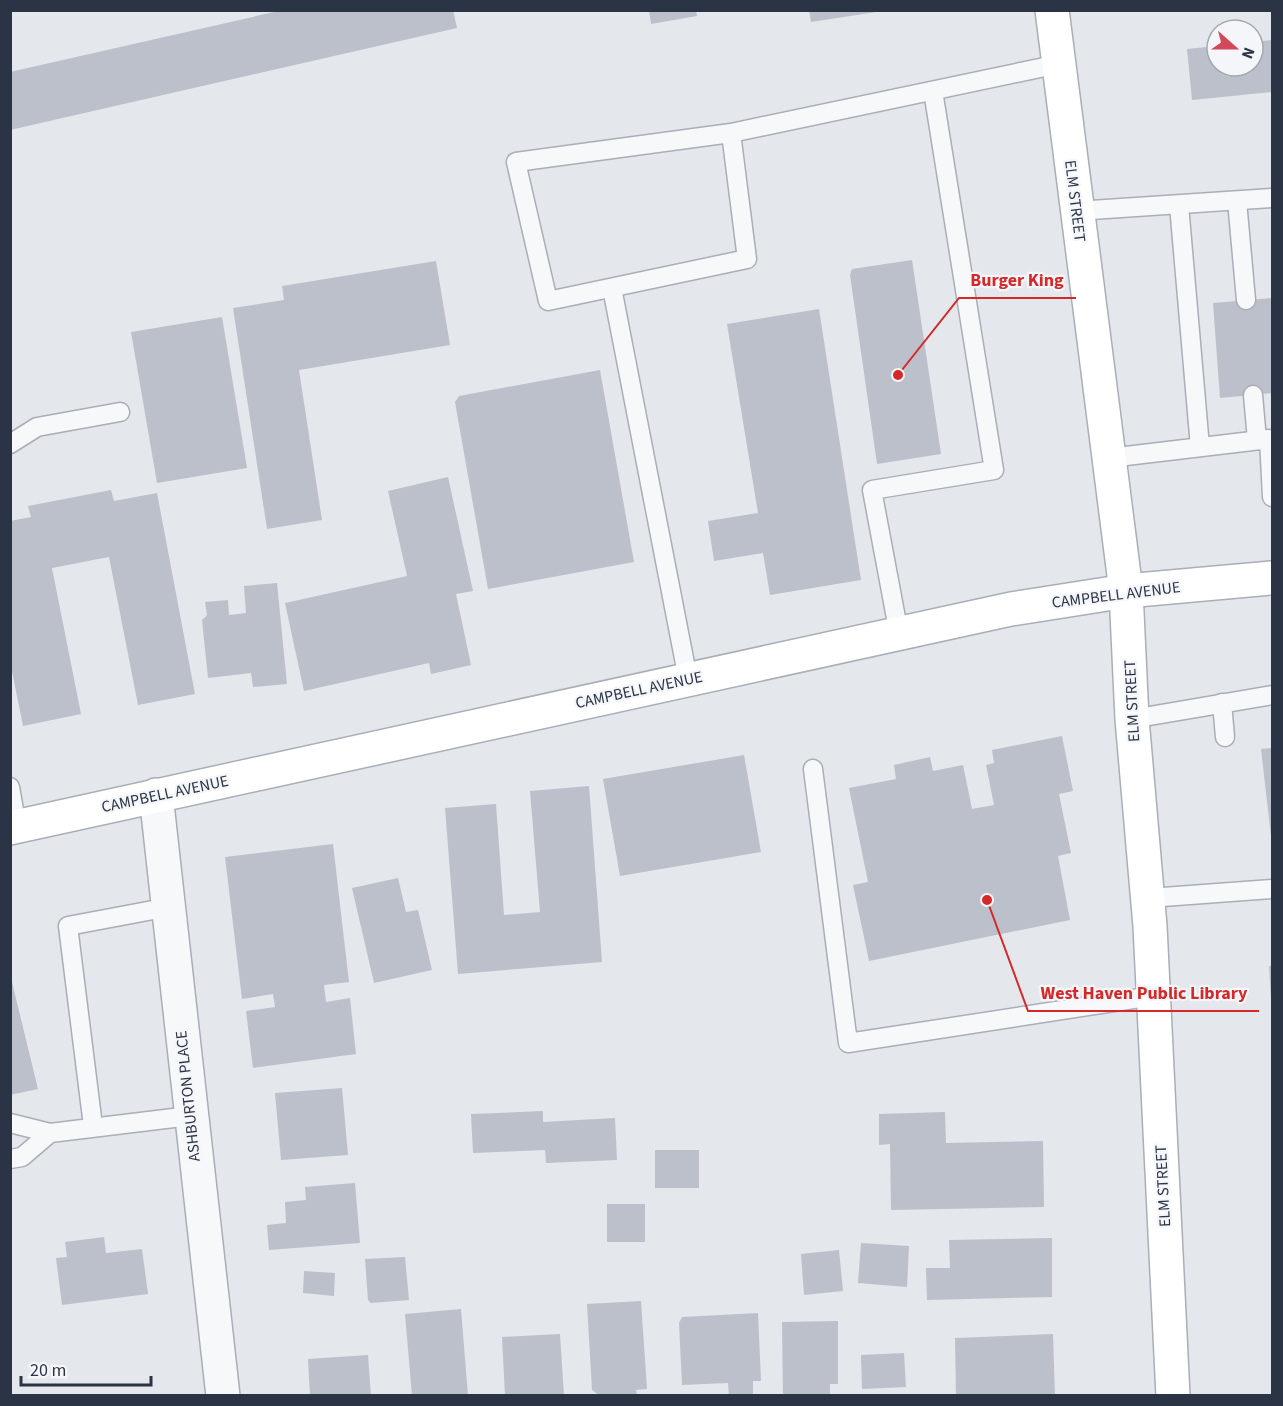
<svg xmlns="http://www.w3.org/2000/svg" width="1283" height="1406" viewBox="0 0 1283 1406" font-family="'Source Sans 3',sans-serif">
	<rect width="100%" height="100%" fill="#e4e7ec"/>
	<g fill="#bbc0ca">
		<path d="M 283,10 L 453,10 L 457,28 L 10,130 L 10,72 Z"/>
		<path d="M 649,10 L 696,10 L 697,16 L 651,24 Z"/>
		<path d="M 809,10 L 876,10 L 876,12 L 811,22 Z"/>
		<path d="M 1272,40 L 1272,92 L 1192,100 L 1187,49 L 1217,46 L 1217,66 L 1253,66 L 1253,42 Z"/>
		<path d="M 912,260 L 941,454 L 877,464 L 850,275 L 852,269 Z"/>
		<path d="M 436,261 L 450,345 L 299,370 L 322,520 L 267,529 L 233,308 L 284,300 L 282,286 Z"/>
		<path d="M 1272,298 L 1272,393 L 1220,398 L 1213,303 Z"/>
		<path d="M 819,309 L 861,580 L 770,595 L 763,553 L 714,561 L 708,521 L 758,513 L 727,324 Z"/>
		<path d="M 222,317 L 247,468 L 157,483 L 131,332 Z"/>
		<path d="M 600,370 L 634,562 L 488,589 L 455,402 L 459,396 Z"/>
		<path d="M 448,477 L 473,591 L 456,594 L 471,665 L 431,674 L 429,663 L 304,691 L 285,603 L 407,576 L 388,491 Z"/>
		<path d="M 111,490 L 114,501 L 157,493 L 195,694 L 138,705 L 109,557 L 52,568 L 81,714 L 23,726 L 10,661 L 10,521 L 31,517 L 28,506 Z"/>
		<path d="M 277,583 L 287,684 L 253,687 L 251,673 L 208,678 L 202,620 L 207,615 L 205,602 L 228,600 L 229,615 L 246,613 L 244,586 Z"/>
		<path d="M 1062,736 L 1073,791 L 1059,794 L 1071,853 L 1058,856 L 1070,920 L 869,961 L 853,885 L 868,882 L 849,788 L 896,779 L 894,765 L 930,757 L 933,771 L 963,765 L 972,809 L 994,805 L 986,765 L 994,763 L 992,750 Z"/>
		<path d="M 1272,748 L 1272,836 L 1271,836 L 1261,749 Z"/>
		<path d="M 744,755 L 761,852 L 620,876 L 603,779 Z"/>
		<path d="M 589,786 L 602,962 L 458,974 L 445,808 L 496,804 L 504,915 L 540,912 L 530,791 Z"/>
		<path d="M 333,844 L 349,982 L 324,985 L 326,1002 L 350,998 L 356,1054 L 253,1068 L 246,1011 L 275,1007 L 273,994 L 242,999 L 225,857 Z"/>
		<path d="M 398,878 L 406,912 L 418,910 L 432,970 L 374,983 L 352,888 Z"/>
		<path d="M 1269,966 L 1272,966 L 1272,1000 L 1271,1000 Z"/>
		<path d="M 10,974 L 38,1089 L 10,1095 Z"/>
		<path d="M 342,1088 L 348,1155 L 281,1160 L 275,1093 Z"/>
		<path d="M 543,1111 L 543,1122 L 615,1118 L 617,1160 L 546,1163 L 545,1150 L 473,1153 L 471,1114 Z"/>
		<path d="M 945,1112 L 946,1143 L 1043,1141 L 1044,1207 L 891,1210 L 890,1144 L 879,1145 L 879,1114 Z"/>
		<rect x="655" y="1150" width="44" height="38"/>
		<path d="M 355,1183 L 360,1243 L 269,1250 L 267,1225 L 286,1223 L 285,1202 L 306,1200 L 305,1187 Z"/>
		<rect x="607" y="1204" width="38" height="38"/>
		<path d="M 104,1237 L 106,1253 L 142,1249 L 148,1294 L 62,1305 L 56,1258 L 67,1257 L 65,1242 Z"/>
		<path d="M 1052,1238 L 1052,1297 L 927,1300 L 926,1268 L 950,1268 L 949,1240 Z"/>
		<path d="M 861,1243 L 909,1246 L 907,1287 L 858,1283 Z"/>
		<path d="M 839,1250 L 843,1291 L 804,1295 L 801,1254 Z"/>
		<path d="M 405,1257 L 409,1300 L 371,1303 L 368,1300 L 365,1259 Z"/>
		<path d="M 304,1271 L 335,1273 L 334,1296 L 303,1293 Z"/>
		<path d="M 641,1301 L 647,1389 L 636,1390 L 637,1396 L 600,1396 L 592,1390 L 587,1304 Z"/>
		<path d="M 461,1309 L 468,1396 L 412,1396 L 405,1314 Z"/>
		<path d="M 758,1313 L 761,1381 L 753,1381 L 753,1396 L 729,1396 L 728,1383 L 682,1385 L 679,1323 L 682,1317 Z"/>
		<path d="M 838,1321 L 838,1384 L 830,1384 L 830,1396 L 783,1396 L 782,1322 Z"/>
		<path d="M 560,1334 L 564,1396 L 505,1396 L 502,1337 Z"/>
		<path d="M 1053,1334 L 1055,1396 L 956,1396 L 955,1338 Z"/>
		<path d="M 904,1353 L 906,1387 L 862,1389 L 861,1355 Z"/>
		<path d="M 368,1355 L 371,1396 L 310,1396 L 308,1359 Z"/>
	</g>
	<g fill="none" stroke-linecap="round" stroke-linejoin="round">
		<defs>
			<g id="service">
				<path d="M 731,133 L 747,259 L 548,301 L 516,162 L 731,133 L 1059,64"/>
				<path d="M 1237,201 L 1246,300"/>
				<path d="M 1179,205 L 1200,447"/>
				<path d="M 1076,211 L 1272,198"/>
				<path d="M 612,288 L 688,679"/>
				<path d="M 1253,395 L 1257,440"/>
				<path d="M 10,444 L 37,427 L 120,412"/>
				<path d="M 1109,458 L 1269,439 L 1272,497"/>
				<path d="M 899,634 L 872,490 L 994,470 L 933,91"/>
				<path d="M 1222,703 L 1225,737"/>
				<path d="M 1132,719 L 1272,695"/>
				<path d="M 813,769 L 848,1043 L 1153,996"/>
				<path d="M 10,787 L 17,827"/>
				<path d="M 1149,898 L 1272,889"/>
				<path d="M 10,1123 L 50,1133"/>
				<path d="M 93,1126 L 68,926 L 169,907"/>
				<path d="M 10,1159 L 22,1157 L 50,1133 L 190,1116"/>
			</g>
			<path id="minor" d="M 156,795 L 223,1396"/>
			<g id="secondary">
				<path d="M 1052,10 L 1126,591 L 1132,719 L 1150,926 L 1173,1396"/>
				<path d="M 10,828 L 1011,609 L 1126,591 L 1272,578"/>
			</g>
		</defs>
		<use href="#service" stroke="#a9aeb7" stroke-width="21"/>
		<use href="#minor" stroke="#a9aeb7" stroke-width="36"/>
		<use href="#secondary" stroke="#a9aeb7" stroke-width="36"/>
		<use href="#service" stroke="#f7f8fa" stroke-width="18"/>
		<use href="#minor" stroke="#f7f8fa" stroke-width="33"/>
		<use href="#secondary" stroke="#fff" stroke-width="33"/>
	</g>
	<g text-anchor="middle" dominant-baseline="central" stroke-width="4.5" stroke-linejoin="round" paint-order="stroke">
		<g font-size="16" fill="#2b3445" stroke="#f4f6f9">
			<text transform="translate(1075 201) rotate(83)">ELM STREET</text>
			<text transform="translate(1116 595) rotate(-7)">CAMPBELL AVENUE</text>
			<text transform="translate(639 690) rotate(-12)">CAMPBELL AVENUE</text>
			<text transform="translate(1132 701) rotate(-93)">ELM STREET</text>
			<text transform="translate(165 794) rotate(-12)">CAMPBELL AVENUE</text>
			<text transform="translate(188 1096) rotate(-96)">ASHBURTON PLACE</text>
			<text transform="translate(1163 1186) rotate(-93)">ELM STREET</text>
		</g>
	</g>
	<path fill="none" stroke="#d62828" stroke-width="2" d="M898 375L959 298H1076M987 900L1028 1011H1259"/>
	<g fill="#d62828" stroke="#f4f6f9" stroke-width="2">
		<circle cx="898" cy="375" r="6"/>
		<circle cx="987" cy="900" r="6"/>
	</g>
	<g font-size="18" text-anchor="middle" font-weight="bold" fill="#d62828" stroke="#f4f6f9" stroke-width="4.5" stroke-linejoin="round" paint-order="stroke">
		<text x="1017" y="286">Burger King</text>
		<text x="1144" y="999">West Haven Public Library</text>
	</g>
	<rect width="1283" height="1406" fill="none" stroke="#2b3445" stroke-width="24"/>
	<g transform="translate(1235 48) rotate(111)"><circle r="28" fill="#f4f6f9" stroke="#a4a8b1" stroke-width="1.5"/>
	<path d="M0-4.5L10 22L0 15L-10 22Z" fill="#d1495b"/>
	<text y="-9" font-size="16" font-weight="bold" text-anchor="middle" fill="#2b3445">N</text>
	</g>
	<path d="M21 1376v9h130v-9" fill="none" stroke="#2b3445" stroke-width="3"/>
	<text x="30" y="1376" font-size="18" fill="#2b3445" stroke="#f4f6f9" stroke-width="4.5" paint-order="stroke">20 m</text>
</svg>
